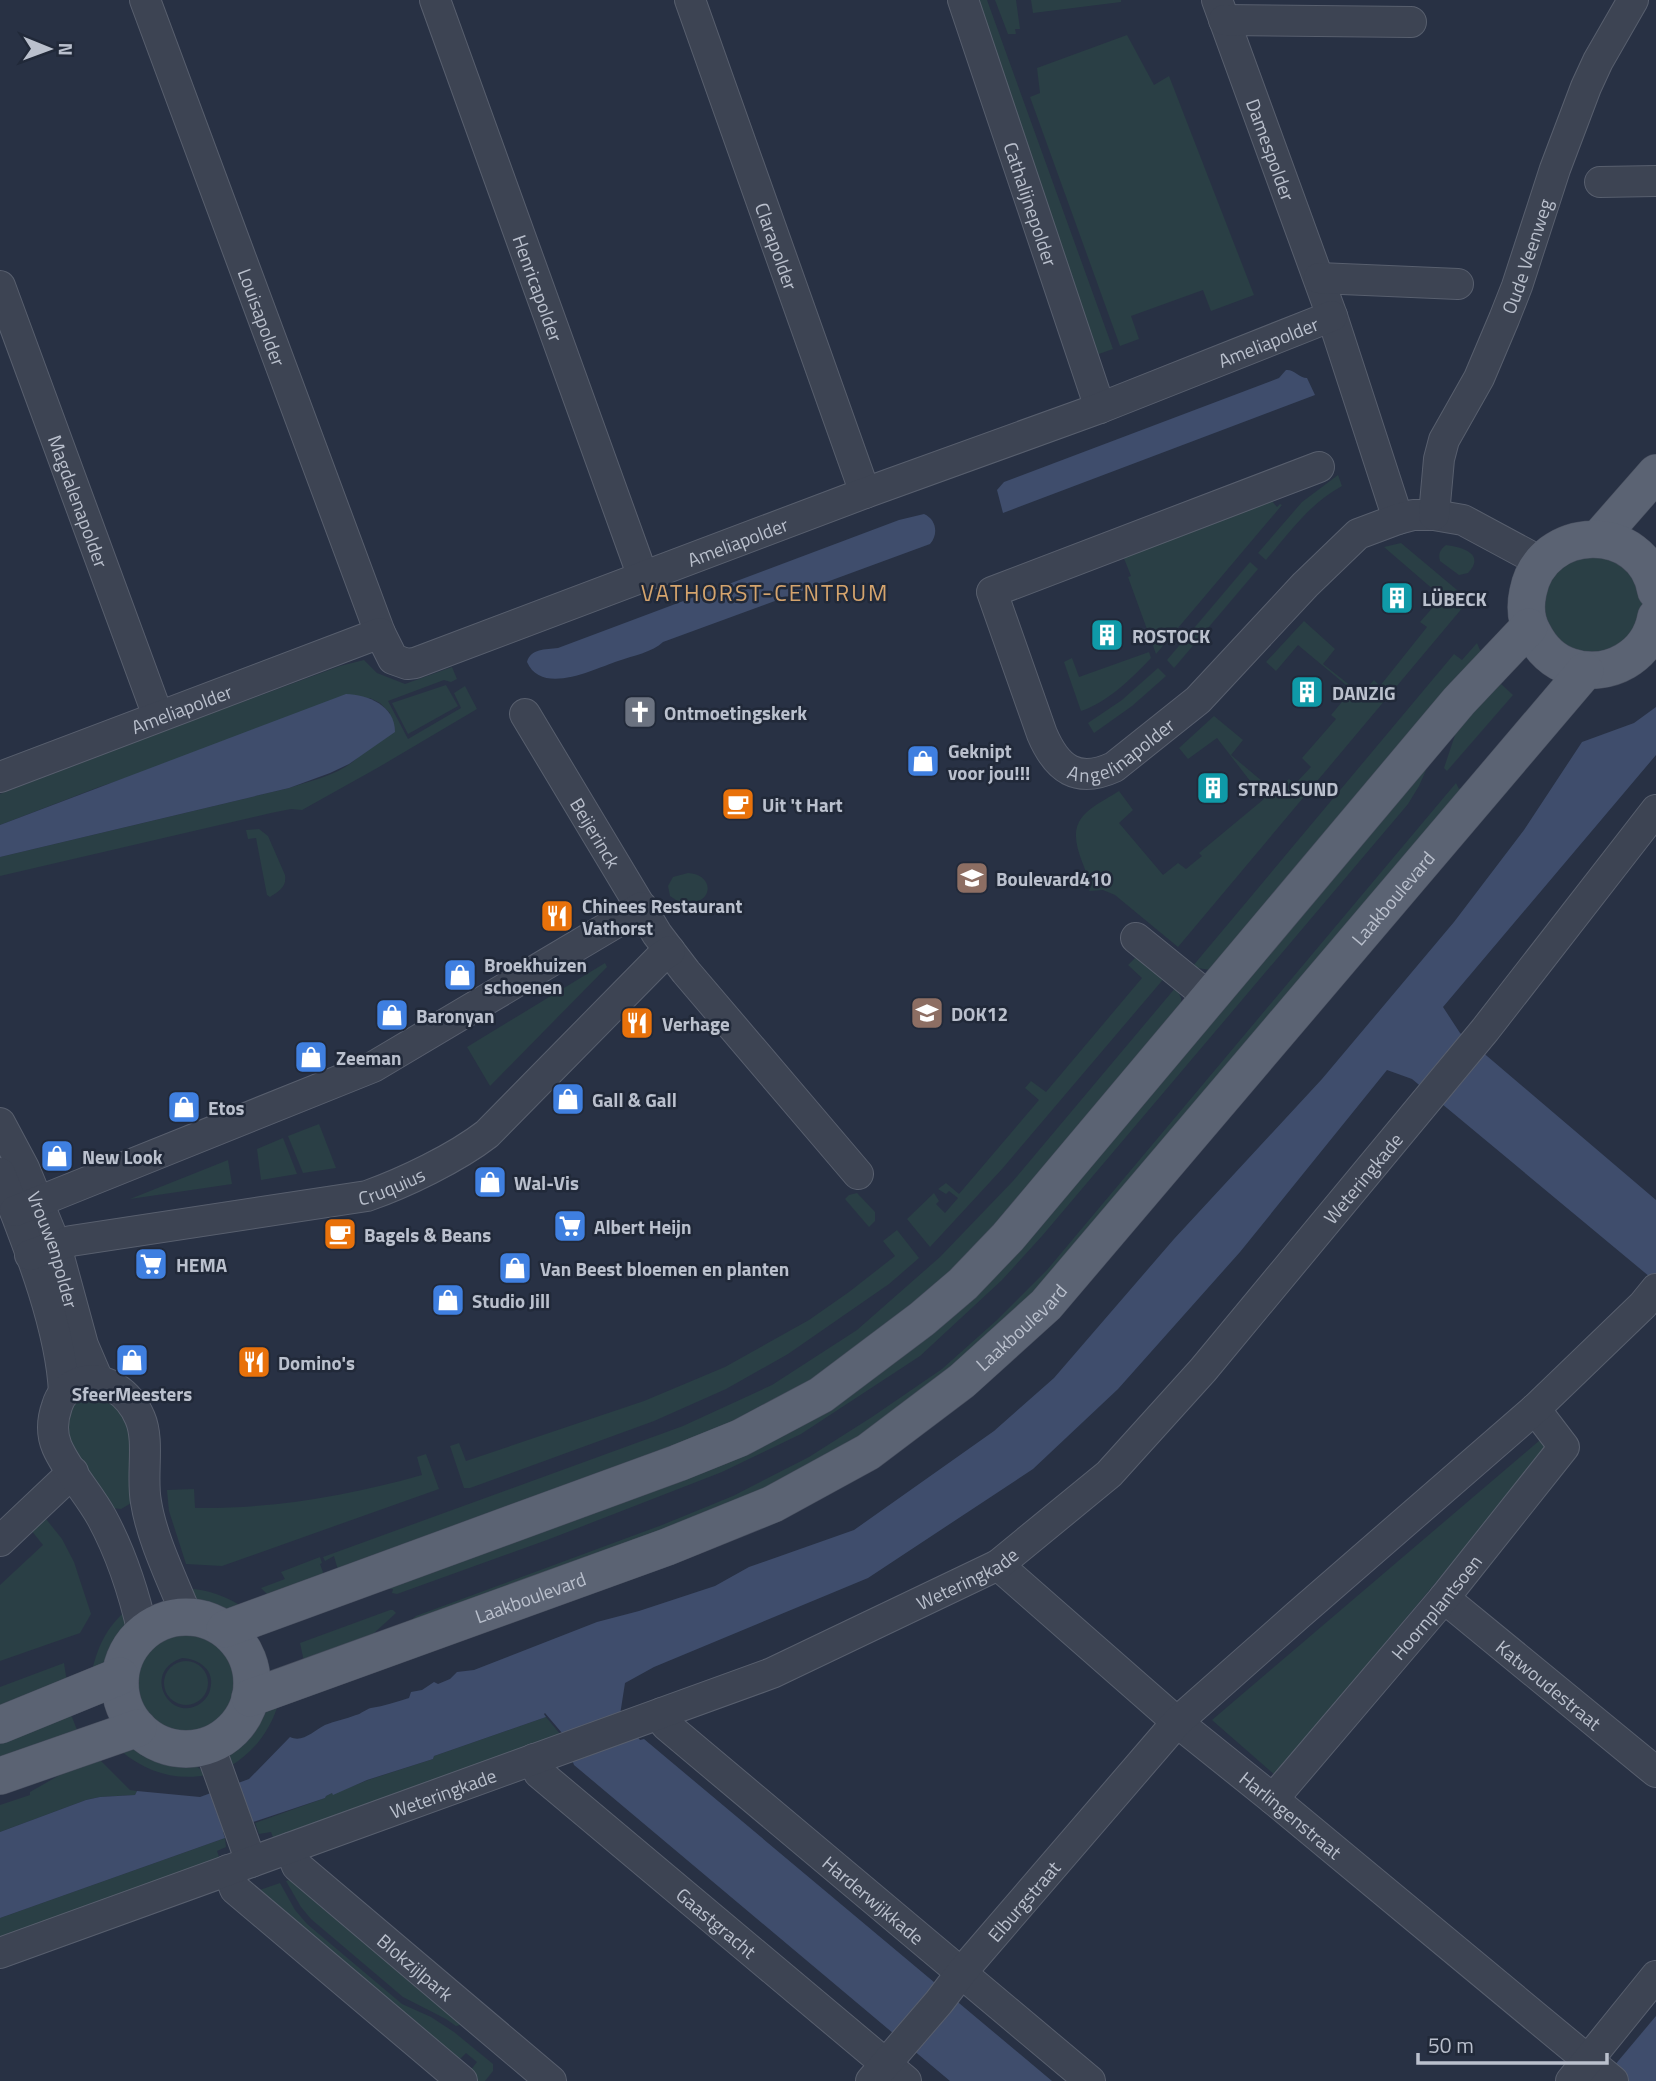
<svg xmlns="http://www.w3.org/2000/svg" width="1656" height="2081" viewBox="0 0 1656 2081" font-family="'Titillium Web',sans-serif">
	<rect width="100%" height="100%" fill="#283144"/>
	<g fill="#2a3f45" fill-rule="evenodd">
		<path d="M 964,0 L 987,0 L 1113,349 L 1093,356 Z"/>
		<path d="M 995,0 L 1016,0 L 1020,29 L 1015,29 L 1016,34 L 1008,34 Z"/>
		<path d="M 1031,0 L 1121,0 L 1121,2 L 1033,13 Z"/>
		<path d="M 1127,35 L 1154,85 L 1169,76 L 1254,295 L 1211,311 L 1203,290 L 1131,316 L 1139,339 L 1120,346 L 1030,97 L 1040,93 L 1037,68 Z"/>
		<path d="M 1338,475 L 1342,486 C 1310,503 1289,533 1266,560 L 1258,553 L 1302,502 Z"/>
		<path d="M 1271,500 L 1277,507 L 1280,504 L 1282,505 L 1156,654 L 1128,577 L 1131,576 L 1123,556 Z"/>
		<path d="M 1401,543 L 1469,600 L 1178,947 L 1115,895 L 1103,890 L 1089,891 L 1091,886 C 1086,867 1069,841 1079,822 C 1086,808 1107,799 1119,791 L 1133,810 L 1119,823 L 1163,875 L 1178,863 L 1186,869 L 1202,856 L 1199,853 L 1264,799 L 1217,738 L 1188,759 L 1179,748 L 1214,716 L 1243,740 L 1231,755 L 1275,792 L 1289,779 L 1295,784 L 1311,767 L 1302,758 L 1336,719 L 1331,715 L 1352,690 L 1298,645 L 1276,671 L 1266,662 L 1304,621 L 1335,649 L 1323,664 L 1361,694 L 1374,680 L 1380,686 L 1427,627 L 1420,622 L 1442,597 L 1384,547 Z"/>
		<path d="M 1446,545 C 1462,547 1486,554 1468,573 L 1459,575 L 1440,561 C 1438,553 1440,550 1446,545 Z"/>
		<path d="M 1588,552 L 1624,563 L 1643,595 L 1643,615 L 1635,632 L 1605,654 L 1567,650 L 1542,622 C 1544,571 1542,573 1588,552 Z"/>
		<path d="M 1250,562 L 1258,569 L 1174,668 L 1167,660 Z"/>
		<path d="M 1477,643 L 1485,662 L 1210,970 L 1192,967 L 1454,654 L 1462,660 Z"/>
		<path d="M 1149,652 L 1151,658 C 1132,678 1108,702 1081,711 L 1064,662 L 1072,658 L 1079,677 Z"/>
		<path d="M 364,660 L 377,673 L 405,684 L 452,667 L 457,679 L 451,682 L 444,680 L 388,701 L 408,739 L 461,708 L 454,693 L 465,686 L 477,709 L 379,767 L 302,810 L 291,809 L 271,813 L 0,876 L 0,857 L 289,788 C 310,781 339,775 356,759 C 369,746 379,728 390,713 L 380,703 L 370,698 L 99,787 L 0,825 L 0,794 L 218,711 L 340,666 Z"/>
		<path d="M 1158,668 L 1166,676 L 1132,706 L 1094,733 L 1088,723 L 1122,700 Z"/>
		<path d="M 1501,684 L 1513,695 L 1447,771 L 1444,768 L 1459,723 Z"/>
		<path d="M 446,685 L 458,706 L 408,734 L 392,703 Z"/>
		<path d="M 1434,752 L 1419,786 L 1408,804 L 1042,1236 L 1002,1280 L 920,1356 L 801,1434 L 722,1472 L 547,1540 L 397,1594 L 392,1593 L 393,1589 L 382,1589 L 879,1363 Z"/>
		<path d="M 1476,778 L 1053,1288 L 826,1467 L 396,1633 L 416,1616 L 662,1525 L 733,1496 L 809,1457 L 872,1417 L 942,1369 L 997,1320 L 1047,1270 L 1456,783 L 1459,789 Z"/>
		<path d="M 259,829 L 268,836 L 285,875 C 287,887 279,891 270,897 L 267,895 L 256,838 L 248,839 L 246,830 Z"/>
		<path d="M 688,873 C 710,874 715,896 696,902 C 691,903 684,902 679,902 L 670,896 L 668,886 L 673,877 Z"/>
		<path d="M 1135,958 L 1142,958 L 1166,976 L 1002,1169 L 930,1247 L 907,1219 L 934,1193 L 939,1201 L 936,1204 L 945,1213 L 958,1198 L 949,1191 L 946,1194 L 938,1189 L 946,1183 L 959,1194 L 1039,1100 L 1025,1088 L 1031,1081 L 1046,1092 L 1142,978 L 1128,965 Z"/>
		<path d="M 605,963 L 607,967 L 490,1086 L 467,1047 Z"/>
		<path d="M 1176,987 L 1181,998 L 1182,1011 L 959,1279 L 778,1410 L 277,1604 L 261,1588 L 285,1579 L 281,1572 L 320,1557 L 322,1563 L 320,1564 L 324,1575 L 338,1570 L 334,1556 L 325,1561 L 323,1557 L 683,1426 L 772,1385 L 857,1330 L 940,1257 L 1013,1181 Z"/>
		<path d="M 319,1124 L 336,1168 L 303,1173 L 288,1136 Z"/>
		<path d="M 283,1138 L 297,1174 L 261,1180 L 257,1149 Z"/>
		<path d="M 228,1160 L 232,1184 L 130,1199 Z"/>
		<path d="M 857,1193 L 875,1212 L 875,1221 L 869,1227 L 845,1199 L 849,1195 Z"/>
		<path d="M 897,1230 L 919,1258 L 889,1284 L 788,1354 L 726,1389 L 654,1421 L 470,1488 L 464,1488 L 450,1446 L 459,1443 L 466,1461 L 644,1401 L 725,1367 L 809,1320 L 849,1292 L 895,1256 L 883,1241 Z"/>
		<path d="M 96,1394 L 110,1399 L 131,1424 L 133,1502 L 121,1509 L 112,1508 L 72,1450 L 64,1426 L 76,1398 Z"/>
		<path d="M 1540,1440 L 1549,1447 L 1275,1775 L 1212,1720 Z"/>
		<path d="M 426,1454 L 439,1489 L 222,1566 L 186,1564 L 169,1511 L 167,1490 L 194,1489 L 195,1508 C 272,1509 348,1496 422,1475 L 417,1457 Z"/>
		<path d="M 46,1519 L 62,1539 L 74,1562 L 91,1614 L 80,1633 L 0,1661 L 0,1585 L 43,1545 L 31,1530 Z"/>
		<path d="M 183,1588 C 208,1589 227,1596 247,1610 C 213,1617 207,1615 183,1588 Z"/>
		<path d="M 130,1607 L 130,1628 L 112,1661 L 92,1671 C 98,1644 109,1624 130,1607 Z"/>
		<path d="M 390,1610 L 393,1610 L 396,1613 L 362,1644 L 306,1671 L 300,1643 Z"/>
		<path d="M 178,1631 C 216,1630 250,1660 235,1700 C 231,1713 220,1724 207,1730 C 139,1760 101,1648 178,1631 ZM 182,1658 C 199,1659 216,1670 210,1690 C 209,1695 205,1700 201,1703 C 171,1725 140,1672 182,1658 Z"/>
		<circle cx="186" cy="1683" r="22"/>
		<path d="M 64,1663 L 68,1689 L 0,1717 L 0,1687 Z"/>
		<path d="M 279,1702 C 270,1731 255,1751 229,1767 L 230,1754 L 234,1744 L 256,1713 Z"/>
		<path d="M 70,1712 L 81,1740 L 0,1769 L 0,1732 Z"/>
		<path d="M 546,1717 L 560,1734 L 563,1741 L 276,1846 L 271,1832 L 259,1834 L 255,1823 L 325,1798 L 326,1796 L 332,1793 L 333,1794 L 368,1780 L 433,1759 L 434,1756 Z"/>
		<path d="M 139,1743 L 159,1753 L 191,1762 L 208,1775 C 175,1781 146,1772 121,1751 Z"/>
		<path d="M 97,1757 L 130,1790 L 137,1791 L 135,1795 L 100,1797 L 86,1800 L 0,1832 L 0,1805 L 30,1795 L 30,1792 L 79,1764 Z"/>
		<path d="M 225,1838 L 226,1847 L 217,1851 L 222,1865 L 0,1945 L 0,1918 Z"/>
		<path d="M 295,1878 L 463,2024 L 456,2026 L 446,2019 L 403,1997 L 311,1919 L 301,1907 L 286,1881 Z"/>
		<path d="M 280,1883 L 295,1910 L 307,1924 L 402,2004 L 431,2017 L 454,2032 L 493,2064 L 493,2071 L 485,2081 L 479,2081 L 464,2068 L 470,2071 L 477,2062 L 466,2053 L 458,2061 L 254,1892 Z"/>
	</g>
	<g fill="#3f4d6c">
		<path d="M 1286,370 C 1294,369 1299,378 1307,378 L 1315,395 L 1003,513 L 997,490 L 1004,482 L 1279,378 Z"/>
		<path d="M 924,514 C 936,519 939,534 930,544 L 663,642 C 653,652 632,656 618,661 C 594,669 542,696 527,662 C 531,648 545,650 558,648 L 899,520 Z"/>
		<path d="M 346,694 C 368,695 395,705 395,732 L 349,764 L 330,773 L 289,788 L 0,857 L 0,825 Z"/>
		<path d="M 1656,707 L 1656,755 L 1443,1007 L 1460,1033 L 1656,1200 L 1656,1282 L 1412,1079 L 1387,1070 L 1240,1252 L 1118,1389 L 1033,1469 L 868,1578 L 654,1667 L 625,1683 L 620,1715 L 640,1740 L 644,1739 L 1052,2081 L 950,2081 L 574,1765 L 562,1733 L 545,1713 L 544,1714 L 546,1717 L 434,1756 L 433,1759 L 367,1780 L 333,1795 L 332,1793 L 326,1796 L 325,1798 L 223,1832 L 225,1838 L 0,1918 L 0,1832 L 86,1800 L 100,1797 L 135,1795 L 137,1791 L 200,1797 L 249,1779 L 290,1737 C 303,1743 313,1731 325,1725 C 335,1721 346,1719 356,1715 C 361,1714 366,1709 371,1708 C 384,1706 396,1702 409,1698 L 411,1692 L 422,1690 L 434,1682 L 438,1684 L 450,1679 L 457,1672 L 474,1670 L 597,1622 L 639,1611 L 715,1586 L 749,1567 L 854,1530 L 994,1431 L 1054,1378 L 1174,1239 L 1322,1079 L 1454,922 L 1524,830 L 1582,742 L 1634,723 Z"/>
		<path d="M 1656,2016 L 1656,2081 L 1617,2081 L 1614,2066 Z"/>
	</g>
	<g fill="none" stroke-linecap="round" stroke-linejoin="round">
		<defs>
			<g id="minor">
				<path id="s1" d="M 145,0 L 380,633"/>
				<path id="s2" d="M 435,0 L 643,577"/>
				<path id="s3" d="M 690,0 L 865,493"/>
				<path id="s4" d="M 963,0 L 1100,408"/>
				<path id="s5" d="M 1217,0 L 1332,316 L 1398,519"/>
				<path d="M 1224,20 L 1411,22"/>
				<path d="M 1600,182 L 1656,181"/>
				<path d="M 1319,278 L 1458,284"/>
				<path id="s6" d="M 0,286 L 158,716"/>
				<path id="s7" d="M 1319,467 L 992,592 L 1042,734 C 1057,769 1077,784 1114,767 L 1198,700 L 1305,585 L 1358,534 L 1398,519 L 1413,515 L 1434,515 L 1463,520 L 1541,562"/>
				<path id="s8" d="M 1434,515 L 1439,459 L 1444,440 L 1479,378 L 1504,319 L 1517,286 L 1555,169 L 1586,87 L 1598,61 L 1633,0"/>
				<path id="s9" d="M 525,714 L 657,934 L 686,972 L 858,1174"/>
				<path id="s10" d="M 0,777 L 380,633 L 393,659 L 407,664 L 415,663 L 865,493 L 1100,408 L 1332,316"/>
				<path d="M 1136,938 L 1210,998"/>
				<path id="s11" d="M 0,1123 L 24,1168 L 56,1246 L 83,1345 L 98,1380"/>
				<path d="M 0,1173 C 25,1237 61,1324 64,1393"/>
				<path d="M 15,1211 L 373,1067 L 642,907"/>
				<path id="s12" d="M 30,1255 L 71,1241 L 367,1196 C 404,1183 456,1158 487,1134 L 661,957 L 670,951"/>
				<path d="M 0,1541 L 73,1472"/>
				<path id="s13" d="M 998,1565 L 1177,1722 L 1273,1799 L 1613,2081"/>
				<path id="s14" d="M 1444,1598 L 1656,1772"/>
				<path d="M 143,1633 C 134,1593 122,1555 102,1518 C 89,1494 68,1472 57,1447 C 51,1433 52,1420 57,1406 C 60,1395 67,1388 78,1383 C 104,1373 130,1394 140,1418 C 150,1441 141,1476 146,1502 C 152,1540 173,1581 187,1617"/>
				<path id="s15" d="M 662,1713 L 666,1725 L 1090,2081"/>
				<path d="M 209,1745 L 251,1862"/>
				<path id="s16" d="M 534,1759 L 539,1773 L 906,2081"/>
				<path id="s17" d="M 1273,1799 L 1444,1598 L 1564,1447 L 1535,1409"/>
				<path id="s18" d="M 290,1848 L 297,1866 L 551,2081"/>
				<path d="M 228,1870 L 235,1889 L 462,2081"/>
				<path id="s19" d="M 0,1953 L 772,1673 L 998,1565 L 1109,1474 L 1203,1370 L 1485,1030 L 1656,810"/>
				<path id="s20" d="M 871,2081 L 939,2002 L 961,1973 L 1177,1722 L 1298,1615 L 1535,1409 L 1643,1305 L 1656,1289"/>
				<path d="M 1571,2081 L 1656,1976"/>
			</g>
			<g id="major">
				<path d="M 1599,538 L 1656,473"/>
				<path d="M 1656,591 C 1644,521 1541,523 1528,592 C 1525,606 1526,621 1533,633 C 1541,649 1554,662 1571,667 C 1609,679 1649,656 1656,617"/>
				<circle cx="186" cy="1683" r="66"/>
				<path d="M 225,1629 L 678,1463 L 740,1438 L 821,1395 L 922,1319 L 963,1284 L 1008,1237 L 1459,701 L 1529,627"/>
				<path id="s21" d="M 250,1698 L 667,1547 L 773,1504 L 868,1452 L 962,1381 L 1046,1305 L 1585,671"/>
				<path d="M 0,1725 L 120,1676"/>
				<path d="M 0,1776 L 138,1728"/>
			</g>
		</defs>
		<use href="#minor" stroke="#585f6e" stroke-width="32"/>
		<use href="#major" stroke="#464d5d" stroke-width="38"/>
		<use href="#minor" stroke="#3d4453" stroke-width="30"/>
		<use href="#major" stroke="#5b6373" stroke-width="37"/>
	</g>
	<defs>
		<symbol id="building-square" viewBox="-11 -11 22 22"><rect x="-9" y="-9" width="18" height="18" rx="4" fill="#0f9aa8" stroke="#212939"/><path d="M-4-6H4V6H1V3H-1V6H-4ZM-2.5-4.3h1.7v1.8h-1.7ZM.8-4.3h1.7v1.8H.8ZM-2.5-1h1.7V.8h-1.7ZM.8-1h1.7V.8H.8Z" fill="#fff"/></symbol>
		<symbol id="church-square" viewBox="-11 -11 22 22"><rect x="-9" y="-9" width="18" height="18" rx="4" fill="#6b7280" stroke="#212939"/><path d="M-1.2-6h2.4v3.5h3.3v2.4h-3.3V6h-2.4V-.1h-3.3v-2.4h3.3Z" fill="#fff"/></symbol>
		<symbol id="shop-square" viewBox="-11 -11 22 22"><rect x="-9" y="-9" width="18" height="18" rx="4" fill="#3f7fe0" stroke="#212939"/><path d="M-5-2.5h2.3a2.7 3.5 0 0 1 5.4 0H5L5.5 6h-11ZM-1.5-2.5h3a1.5 2.3 0 0 0-3 0Z" fill="#fff"/></symbol>
		<symbol id="cafe-square" viewBox="-11 -11 22 22"><rect x="-9" y="-9" width="18" height="18" rx="4" fill="#e8710a" stroke="#212939"/><path d="M-5.5-4.5H6V0H3Q3 3.5 0 3.5H-2.5Q-5.5 3.5-5.5 0ZM3-3.2v2h1.7v-2ZM-6 4.5H4V6H-6Z" fill="#fff"/></symbol>
		<symbol id="school-square" viewBox="-11 -11 22 22"><rect x="-9" y="-9" width="18" height="18" rx="4" fill="#8d6e63" stroke="#212939"/><path d="M0-5L7-2L0 1L-7-2ZM-4 1L0 2.5L4 1V4Q0 6-4 4Z" fill="#fff"/></symbol>
		<symbol id="restaurant-square" viewBox="-11 -11 22 22"><rect x="-9" y="-9" width="18" height="18" rx="4" fill="#e8710a" stroke="#212939"/><path d="M-5-6h1v4h1v-4h1v4h1v-4h1v5L-1.5 .5V6h-2V.5L-5-1ZM5-6V6H3V1.5H1.5Q1.5-4 5-6Z" fill="#fff"/></symbol>
		<symbol id="supermarket-square" viewBox="-11 -11 22 22"><rect x="-9" y="-9" width="18" height="18" rx="4" fill="#3f7fe0" stroke="#212939"/><path d="M-6-5.5h2.5l.6 2H6L4.5 2H-2.5L-4.4-4H-6ZM-1.5 3.2a1.3 1.3 0 1 0 .1 0ZM3 3.2a1.3 1.3 0 1 0 .1 0Z" fill="#fff"/></symbol>
	</defs>
	<g fill-rule="evenodd">
		<use href="#building-square" x="1378" y="579" width="38" height="38"/>
		<use href="#building-square" x="1088" y="616" width="38" height="38"/>
		<use href="#building-square" x="1288" y="673" width="38" height="38"/>
		<use href="#church-square" x="621" y="693" width="38" height="38"/>
		<use href="#shop-square" x="904" y="742" width="38" height="38"/>
		<use href="#building-square" x="1194" y="769" width="38" height="38"/>
		<use href="#cafe-square" x="719" y="785" width="38" height="38"/>
		<use href="#school-square" x="953" y="859" width="38" height="38"/>
		<use href="#restaurant-square" x="538" y="897" width="38" height="38"/>
		<use href="#shop-square" x="441" y="956" width="38" height="38"/>
		<use href="#school-square" x="908" y="994" width="38" height="38"/>
		<use href="#shop-square" x="373" y="996" width="38" height="38"/>
		<use href="#restaurant-square" x="618" y="1004" width="38" height="38"/>
		<use href="#shop-square" x="292" y="1038" width="38" height="38"/>
		<use href="#shop-square" x="549" y="1080" width="38" height="38"/>
		<use href="#shop-square" x="165" y="1088" width="38" height="38"/>
		<use href="#shop-square" x="38" y="1137" width="38" height="38"/>
		<use href="#shop-square" x="471" y="1163" width="38" height="38"/>
		<use href="#supermarket-square" x="551" y="1207" width="38" height="38"/>
		<use href="#cafe-square" x="321" y="1215" width="38" height="38"/>
		<use href="#supermarket-square" x="132" y="1245" width="38" height="38"/>
		<use href="#shop-square" x="496" y="1249" width="38" height="38"/>
		<use href="#shop-square" x="429" y="1281" width="38" height="38"/>
		<use href="#shop-square" x="113" y="1341" width="38" height="38"/>
		<use href="#restaurant-square" x="235" y="1343" width="38" height="38"/>
	</g>
	<g text-anchor="middle" dominant-baseline="central" stroke-width="5" stroke-linejoin="round" paint-order="stroke">
		<g font-size="19" fill="#bac0cd" stroke="#212939">
			<text stroke="none"><textPath href="#s5" startOffset="159">Damespolder</textPath></text>
			<text stroke="none"><textPath href="#s4" startOffset="215">Cathalijnepolder</textPath></text>
			<text stroke="none"><textPath href="#s3" startOffset="261">Clarapolder</textPath></text>
			<text stroke="none"><textPath href="#s8" startOffset="278">Oude Veenweg</textPath></text>
			<text stroke="none"><textPath href="#s2" startOffset="306">Henricapolder</textPath></text>
			<text stroke="none"><textPath href="#s1" startOffset="338">Louisapolder</textPath></text>
			<text stroke="none"><textPath href="#s10" startOffset="1370">Ameliapolder</textPath></text>
			<text stroke="none"><textPath href="#s6" startOffset="229">Magdalenapolder</textPath></text>
			<text stroke="none"><textPath href="#s10" startOffset="803">Ameliapolder</textPath></text>
			<text stroke="none"><textPath href="#s10" startOffset="194">Ameliapolder</textPath></text>
			<text stroke="none"><textPath href="#s7" startOffset="606">Angelinapolder</textPath></text>
			<text stroke="none"><textPath href="#s9" startOffset="138">Beijerinck</textPath></text>
			<text stroke="none"><textPath href="#s21" startOffset="1432">Laakboulevard</textPath></text>
			<text stroke="none"><textPath href="#s19" startOffset="1605">Weteringkade</textPath></text>
			<text stroke="none"><textPath href="#s12" startOffset="369">Cruquius</textPath></text>
			<text stroke="none"><textPath href="#s11" startOffset="138">Vrouwenpolder</textPath></text>
			<text stroke="none"><textPath href="#s21" startOffset="864">Laakboulevard</textPath></text>
			<text stroke="none"><textPath href="#s19" startOffset="1038">Weteringkade</textPath></text>
			<text stroke="none"><textPath href="#s21" startOffset="298">Laakboulevard</textPath></text>
			<text stroke="none"><textPath href="#s17" startOffset="252">Hoornplantsoen</textPath></text>
			<text stroke="none"><textPath href="#s14" startOffset="136">Katwoudestraat</textPath></text>
			<text stroke="none"><textPath href="#s19" startOffset="471">Weteringkade</textPath></text>
			<text stroke="none"><textPath href="#s13" startOffset="385">Harlingenstraat</textPath></text>
			<text stroke="none"><textPath href="#s15" startOffset="284">Harderwijkkade</textPath></text>
			<text stroke="none"><textPath href="#s20" startOffset="236">Elburgstraat</textPath></text>
			<text stroke="none"><textPath href="#s16" startOffset="247">Gaastgracht</textPath></text>
			<text stroke="none"><textPath href="#s18" startOffset="175">Blokzijlpark</textPath></text>
		</g>
		<g font-size="19" font-weight="bold" fill="#bac0cd" stroke="#212939" text-anchor="start">
			<text x="1422" y="598">LÜBECK</text>
			<text x="1132" y="635">ROSTOCK</text>
			<text x="1332" y="692">DANZIG</text>
			<text x="664" y="712">Ontmoetingskerk</text>
			<text x="948" y="750">Geknipt<tspan x="948" dy="22">voor jou!!!</tspan></text>
			<text x="1238" y="788">STRALSUND</text>
			<text x="762" y="804">Uit 't Hart</text>
			<text x="996" y="878">Boulevard410</text>
			<text x="582" y="905">Chinees Restaurant<tspan x="582" dy="22">Vathorst</tspan></text>
			<text x="484" y="964">Broekhuizen<tspan x="484" dy="22">schoenen</tspan></text>
			<text x="951" y="1013">DOK12</text>
			<text x="416" y="1015">Baronyan</text>
			<text x="662" y="1023">Verhage</text>
			<text x="336" y="1057">Zeeman</text>
			<text x="592" y="1099">Gall &amp; Gall</text>
			<text x="208" y="1107">Etos</text>
			<text x="82" y="1156">New Look</text>
			<text x="514" y="1182">Wal-Vis</text>
			<text x="594" y="1226">Albert Heijn</text>
			<text x="364" y="1234">Bagels &amp; Beans</text>
			<text x="176" y="1264">HEMA</text>
			<text x="540" y="1268">Van Beest bloemen en planten</text>
			<text x="472" y="1300">Studio Jill</text>
			<text x="278" y="1362">Domino's</text>
			<text x="132" y="1393" text-anchor="middle">SfeerMeesters</text>
		</g>
		<g font-size="23" letter-spacing="2" fill="#d5a46d" stroke="#212939">
			<text x="765" y="592">VATHORST-CENTRUM</text>
		</g>
	</g>
	<g transform="translate(49 49) rotate(91)" stroke="#212939" stroke-width="5" paint-order="stroke">
	<path d="M0-5L12 26L0 18L-12 26Z" fill="#bac0cd"/>
	<text y="-10" font-size="19" font-weight="bold" text-anchor="middle" fill="#bac0cd">N</text>
	</g>
	<path d="M1418 2053v10h189v-10" fill="none" stroke="#bac0cd" stroke-width="3.5"/>
	<text x="1428" y="2053" font-size="21" fill="#bac0cd" stroke="#212939" stroke-width="5" paint-order="stroke">50 m</text>
</svg>
